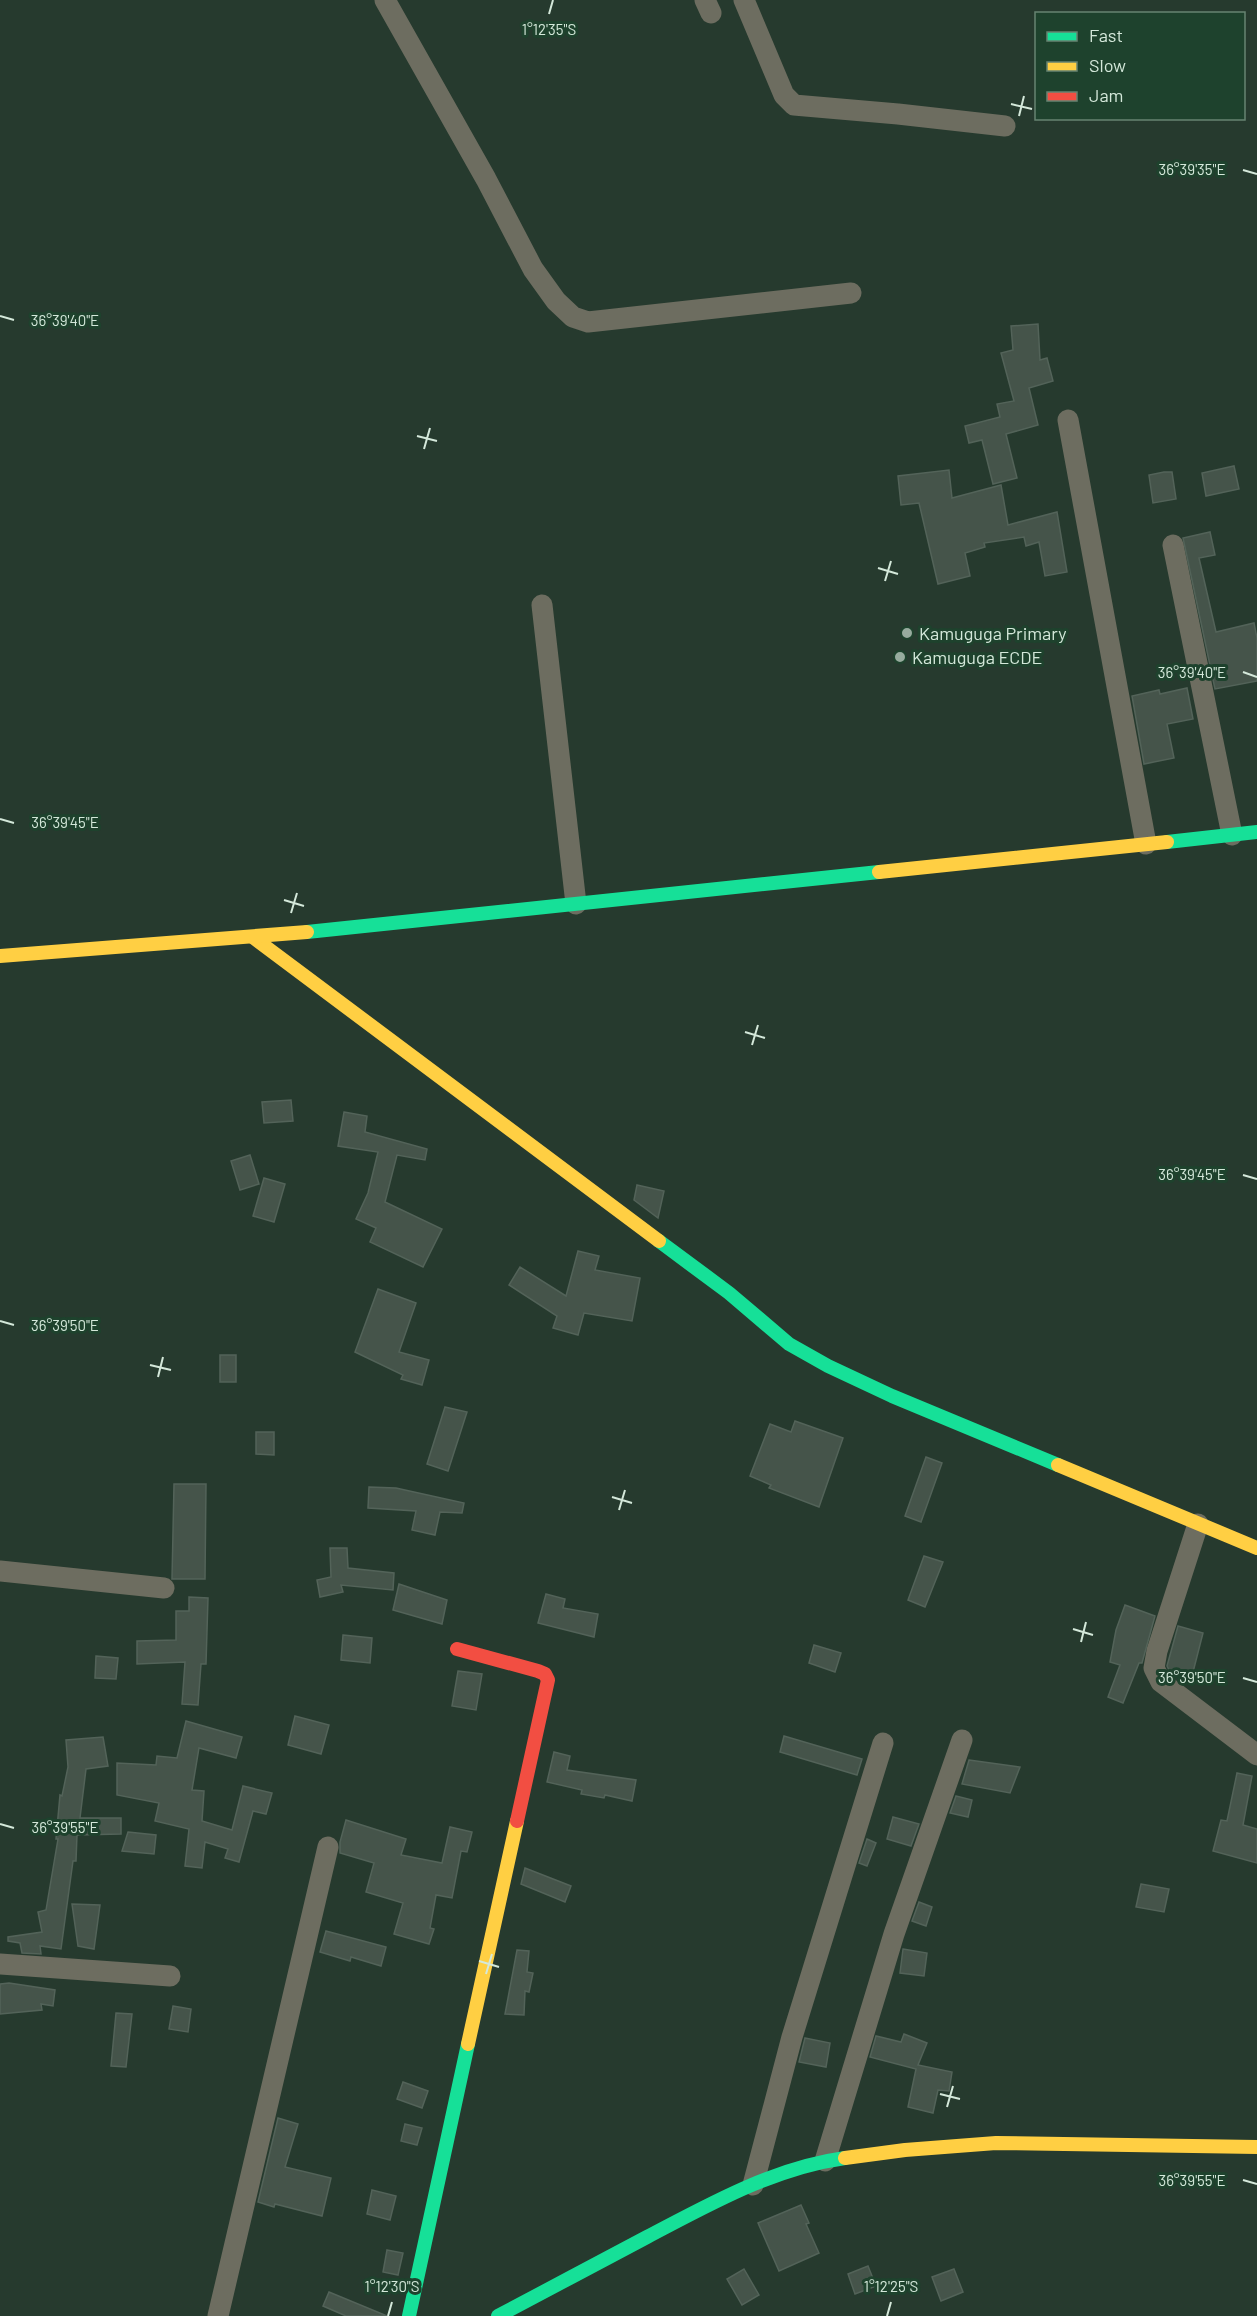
<svg xmlns="http://www.w3.org/2000/svg" width="1257" height="2316" viewBox="0 0 1257 2316" font-family="Barlow,sans-serif">
	<rect width="100%" height="100%" fill="#263a2e"/>
	<g fill="#45544a" stroke="#536359" stroke-width="1.5">
		<path d="M 1038,324 L 1040,360 L 1047,358 L 1053,381 L 1029,388 L 1038,425 L 1006,434 L 1017,478 L 993,484 L 982,440 L 969,443 L 965,426 L 1000,417 L 997,404 L 1014,401 L 1001,353 L 1013,350 L 1011,326 Z"/>
		<path d="M 1234,466 L 1239,489 L 1206,496 L 1202,473 Z"/>
		<path d="M 949,470 L 952,498 L 1001,485 L 1008,525 L 1057,512 L 1067,572 L 1045,576 L 1039,542 L 1026,546 L 1024,537 L 984,543 L 985,547 L 965,553 L 970,576 L 938,584 L 919,503 L 901,505 L 898,476 Z"/>
		<path d="M 1164,472 L 1172,472 L 1176,499 L 1153,503 L 1149,475 Z"/>
		<path d="M 1210,532 L 1215,555 L 1199,558 L 1216,632 L 1254,623 L 1257,638 L 1257,681 L 1215,689 L 1183,538 Z"/>
		<path d="M 1187,688 L 1193,719 L 1167,724 L 1174,758 L 1144,764 L 1132,696 L 1159,690 L 1160,694 Z"/>
		<path d="M 291,1100 L 293,1121 L 264,1123 L 262,1102 Z"/>
		<path d="M 344,1112 L 367,1116 L 365,1132 L 427,1149 L 425,1160 L 397,1155 L 385,1202 L 442,1229 L 423,1267 L 370,1242 L 376,1228 L 356,1219 L 368,1193 L 378,1152 L 338,1146 Z"/>
		<path d="M 250,1155 L 259,1184 L 240,1190 L 231,1161 Z"/>
		<path d="M 264,1178 L 285,1184 L 274,1222 L 253,1216 Z"/>
		<path d="M 637,1185 L 664,1191 L 658,1218 L 634,1200 Z"/>
		<path d="M 578,1251 L 599,1256 L 595,1270 L 640,1278 L 632,1321 L 584,1313 L 578,1335 L 553,1328 L 557,1316 L 509,1285 L 520,1267 L 566,1296 Z"/>
		<path d="M 378,1289 L 416,1303 L 399,1352 L 429,1360 L 422,1385 L 401,1379 L 403,1375 L 355,1352 Z"/>
		<rect x="220" y="1355" width="16" height="27"/>
		<path d="M 445,1407 L 467,1412 L 448,1471 L 427,1464 Z"/>
		<path d="M 795,1421 L 843,1438 L 819,1507 L 769,1488 L 771,1485 L 750,1476 L 770,1424 L 791,1432 Z"/>
		<path d="M 256,1432 L 274,1432 L 274,1455 L 256,1454 Z"/>
		<path d="M 926,1457 L 942,1463 L 921,1522 L 905,1516 Z"/>
		<path d="M 174,1484 L 206,1484 L 205,1579 L 172,1579 Z"/>
		<path d="M 369,1487 L 396,1488 L 464,1503 L 462,1513 L 440,1512 L 435,1535 L 412,1530 L 416,1511 L 368,1508 Z"/>
		<path d="M 330,1548 L 347,1548 L 348,1568 L 394,1573 L 393,1590 L 341,1585 L 343,1592 L 320,1597 L 317,1580 L 331,1577 Z"/>
		<path d="M 924,1556 L 943,1562 L 925,1607 L 908,1600 Z"/>
		<path d="M 399,1584 L 447,1600 L 442,1624 L 393,1610 Z"/>
		<path d="M 546,1594 L 565,1599 L 563,1608 L 598,1614 L 594,1637 L 538,1623 Z"/>
		<path d="M 189,1597 L 208,1598 L 206,1664 L 201,1664 L 198,1705 L 182,1704 L 185,1662 L 137,1664 L 137,1641 L 176,1640 L 176,1611 L 189,1611 Z"/>
		<path d="M 1125,1605 L 1155,1616 L 1142,1663 L 1139,1663 L 1123,1703 L 1108,1697 L 1120,1665 L 1110,1662 L 1116,1630 Z"/>
		<path d="M 1178,1626 L 1203,1633 L 1192,1676 L 1169,1670 L 1167,1666 Z"/>
		<path d="M 343,1635 L 372,1638 L 370,1663 L 341,1660 Z"/>
		<path d="M 814,1645 L 841,1653 L 835,1672 L 809,1663 Z"/>
		<path d="M 96,1656 L 118,1658 L 116,1679 L 95,1678 Z"/>
		<path d="M 458,1671 L 482,1674 L 476,1710 L 452,1706 Z"/>
		<path d="M 295,1716 L 329,1725 L 321,1754 L 288,1745 Z"/>
		<path d="M 186,1721 L 242,1737 L 236,1758 L 199,1748 L 192,1790 L 204,1791 L 202,1821 L 232,1830 L 243,1786 L 272,1793 L 266,1814 L 253,1811 L 239,1862 L 225,1858 L 228,1849 L 205,1842 L 202,1868 L 185,1866 L 189,1829 L 155,1821 L 159,1803 L 117,1795 L 117,1763 L 156,1765 L 157,1756 L 177,1758 Z"/>
		<path d="M 784,1736 L 862,1759 L 857,1775 L 780,1752 Z"/>
		<path d="M 103,1737 L 108,1766 L 86,1769 L 80,1818 L 121,1818 L 121,1834 L 77,1835 L 76,1861 L 73,1861 L 61,1949 L 40,1946 L 41,1954 L 22,1953 L 20,1943 L 8,1941 L 8,1937 L 42,1932 L 38,1912 L 46,1910 L 58,1839 L 56,1839 L 60,1795 L 62,1796 L 68,1767 L 66,1740 Z"/>
		<path d="M 554,1752 L 570,1756 L 567,1770 L 636,1780 L 632,1801 L 605,1795 L 604,1798 L 581,1794 L 582,1790 L 547,1782 Z"/>
		<path d="M 969,1760 L 1020,1767 L 1010,1793 L 962,1784 Z"/>
		<path d="M 1237,1773 L 1252,1776 L 1243,1825 L 1257,1829 L 1257,1863 L 1213,1851 L 1221,1820 L 1227,1821 Z"/>
		<path d="M 956,1796 L 972,1800 L 968,1817 L 950,1813 Z"/>
		<path d="M 893,1817 L 919,1824 L 911,1846 L 887,1839 Z"/>
		<path d="M 346,1820 L 406,1839 L 401,1855 L 442,1863 L 450,1827 L 472,1832 L 467,1852 L 461,1851 L 452,1898 L 436,1895 L 430,1928 L 434,1929 L 429,1944 L 394,1934 L 403,1903 L 366,1892 L 374,1863 L 340,1853 L 340,1842 Z"/>
		<path d="M 128,1832 L 156,1835 L 154,1854 L 122,1851 Z"/>
		<path d="M 867,1839 L 876,1843 L 867,1866 L 859,1863 Z"/>
		<path d="M 525,1868 L 571,1886 L 565,1902 L 521,1884 Z"/>
		<path d="M 1141,1884 L 1169,1889 L 1164,1912 L 1136,1907 Z"/>
		<path d="M 919,1902 L 932,1907 L 926,1926 L 912,1921 Z"/>
		<path d="M 72,1904 L 100,1905 L 94,1949 L 78,1946 Z"/>
		<path d="M 326,1931 L 386,1947 L 381,1966 L 351,1957 L 350,1961 L 320,1952 Z"/>
		<path d="M 903,1949 L 927,1953 L 924,1976 L 900,1973 Z"/>
		<path d="M 517,1950 L 529,1951 L 527,1972 L 533,1973 L 529,1992 L 525,1991 L 524,2015 L 505,2014 Z"/>
		<path d="M 9,1983 L 55,1990 L 53,2006 L 41,2004 L 42,2010 L 0,2014 L 0,1984 Z"/>
		<path d="M 173,2006 L 191,2009 L 188,2032 L 169,2029 Z"/>
		<path d="M 116,2013 L 132,2014 L 126,2067 L 111,2066 Z"/>
		<path d="M 904,2034 L 927,2043 L 918,2065 L 952,2072 L 949,2091 L 938,2090 L 933,2113 L 908,2107 L 916,2069 L 870,2057 L 876,2036 L 901,2042 Z"/>
		<path d="M 805,2038 L 830,2043 L 826,2067 L 799,2062 Z"/>
		<path d="M 403,2082 L 428,2091 L 422,2108 L 397,2099 Z"/>
		<path d="M 278,2118 L 298,2124 L 285,2167 L 331,2178 L 322,2216 L 275,2204 L 274,2207 L 258,2202 Z"/>
		<path d="M 405,2124 L 422,2128 L 417,2145 L 401,2141 Z"/>
		<path d="M 372,2190 L 396,2196 L 390,2220 L 367,2214 Z"/>
		<path d="M 801,2205 L 809,2223 L 806,2224 L 819,2253 L 779,2271 L 758,2223 Z"/>
		<path d="M 387,2250 L 403,2253 L 398,2275 L 383,2272 Z"/>
		<path d="M 868,2266 L 876,2286 L 855,2294 L 848,2274 Z"/>
		<path d="M 744,2269 L 759,2295 L 742,2305 L 727,2279 Z"/>
		<path d="M 954,2269 L 963,2292 L 941,2301 L 932,2277 Z"/>
		<path d="M 329,2292 L 387,2316 L 346,2316 L 323,2306 Z"/>
	</g>
	<g fill="none" stroke-linecap="round" stroke-linejoin="round">
		<g stroke="#6d6d60" stroke-width="21">
			<path d="M 385,0 L 486,179 L 533,269 L 556,301 L 573,317 L 588,322 L 851,293"/>
			<path d="M 705,0 L 711,13"/>
			<path d="M 744,0 L 784,95 L 794,105 L 898,114 L 1005,126"/>
			<path d="M 1068,420 L 1146,844"/>
			<path d="M 1173,545 L 1232,835"/>
			<path d="M 542,605 L 576,904"/>
			<path d="M 1198,1524 L 1157,1651 L 1154,1668 L 1161,1682 L 1257,1755"/>
			<path d="M 0,1571 L 164,1588"/>
			<path d="M 0,1964 L 170,1976"/>
			<path d="M 825,2161 L 894,1934 L 962,1740"/>
			<path d="M 753,2185 L 792,2037 L 883,1743"/>
			<path d="M 218,2316 L 328,1847"/>
		</g>
		<g stroke="#16e098" stroke-width="14">
			<path d="M 1167,842 L 1257,832"/>
			<path d="M 307,932 L 879,872"/>
			<path d="M 659,1241 L 729,1293 L 789,1344 L 828,1366 L 892,1396 L 1058,1465"/>
			<path d="M 409,2316 L 468,2044"/>
			<path d="M 498,2316 C 548,2290 597,2263 647,2237 C 710,2204 773,2168 845,2158"/>
		</g>
		<g stroke="#ffcf43" stroke-width="14">
			<path d="M 879,872 L 1167,842"/>
			<path d="M 254,938 L 659,1241"/>
			<path d="M 0,956 L 307,932"/>
			<path d="M 1058,1465 L 1257,1548"/>
			<path d="M 468,2044 L 517,1821"/>
			<path d="M 845,2158 L 905,2150 L 996,2143 L 1257,2147"/>
		</g>
		<path stroke="#f24e42" stroke-width="14" d="M 457,1649 L 538,1671 L 545,1674 L 548,1680 L 517,1821"/>
	</g>
	<path fill="none" stroke="#d4e8da" stroke-width="2" d="M 549,14 L 553,0M 1011,104 L 1032,109M 1019,116 L 1024,96M 1243,170 L 1257,174M 0,316 L 14,320M 417,436 L 437,441M 424,449 L 430,428M 878,568 L 898,574M 885,581 L 891,561M 1243,672 L 1257,677M 0,819 L 14,823M 284,900 L 304,906M 291,913 L 297,893M 745,1032 L 765,1038M 752,1045 L 758,1025M 1243,1175 L 1257,1179M 0,1321 L 14,1325M 150,1365 L 171,1370M 158,1377 L 163,1357M 612,1497 L 632,1503M 619,1510 L 625,1490M 1073,1629 L 1093,1635M 1081,1642 L 1086,1622M 1243,1678 L 1257,1682M 0,1824 L 14,1828M 479,1961 L 499,1967M 486,1974 L 492,1954M 940,2094 L 960,2099M 947,2107 L 953,2086M 1243,2180 L 1257,2184M 388,2316 L 392,2302M 887,2316 L 891,2302"/>
	<g fill="#97ab9e" stroke="#1e422d" stroke-width="2">
		<circle cx="907" cy="633" r="6"/>
		<circle cx="900" cy="657" r="6"/>
	</g>
	<g text-anchor="middle" dominant-baseline="central" stroke-width="6" stroke-linejoin="round" paint-order="stroke">
		<g font-size="18" fill="#d4e8da" stroke="#1e422d" text-anchor="start">
			<text x="919" y="633">Kamuguga Primary</text>
			<text x="912" y="657">Kamuguga ECDE</text>
		</g>
	</g>
	<g font-size="15" text-anchor="middle" fill="#d4e8da" stroke="#1e422d" stroke-width="6" stroke-linejoin="round" paint-order="stroke">
		<text x="549" y="35">1°12'35"S</text>
		<text x="1192" y="175">36°39'35"E</text>
		<text x="65" y="326">36°39'40"E</text>
		<text x="1192" y="678">36°39'40"E</text>
		<text x="65" y="828">36°39'45"E</text>
		<text x="1192" y="1180">36°39'45"E</text>
		<text x="65" y="1331">36°39'50"E</text>
		<text x="1192" y="1683">36°39'50"E</text>
		<text x="65" y="1833">36°39'55"E</text>
		<text x="1192" y="2186">36°39'55"E</text>
		<text x="392" y="2292">1°12'30"S</text>
		<text x="891" y="2292">1°12'25"S</text>
	</g>
	<rect x="1035" y="12" width="210" height="108" fill="#1e422d" stroke="#678472" stroke-width="1.5"/>
	<rect x="1047" y="32" width="30" height="9" fill="#16e098" stroke="#678472" stroke-width="1.5"/>
	<text x="1089" y="42" font-size="18" fill="#d4e8da">Fast</text>
	<rect x="1047" y="62" width="30" height="9" fill="#ffcf43" stroke="#678472" stroke-width="1.5"/>
	<text x="1089" y="72" font-size="18" fill="#d4e8da">Slow</text>
	<rect x="1047" y="92" width="30" height="9" fill="#f24e42" stroke="#678472" stroke-width="1.5"/>
	<text x="1089" y="102" font-size="18" fill="#d4e8da">Jam</text>
</svg>
